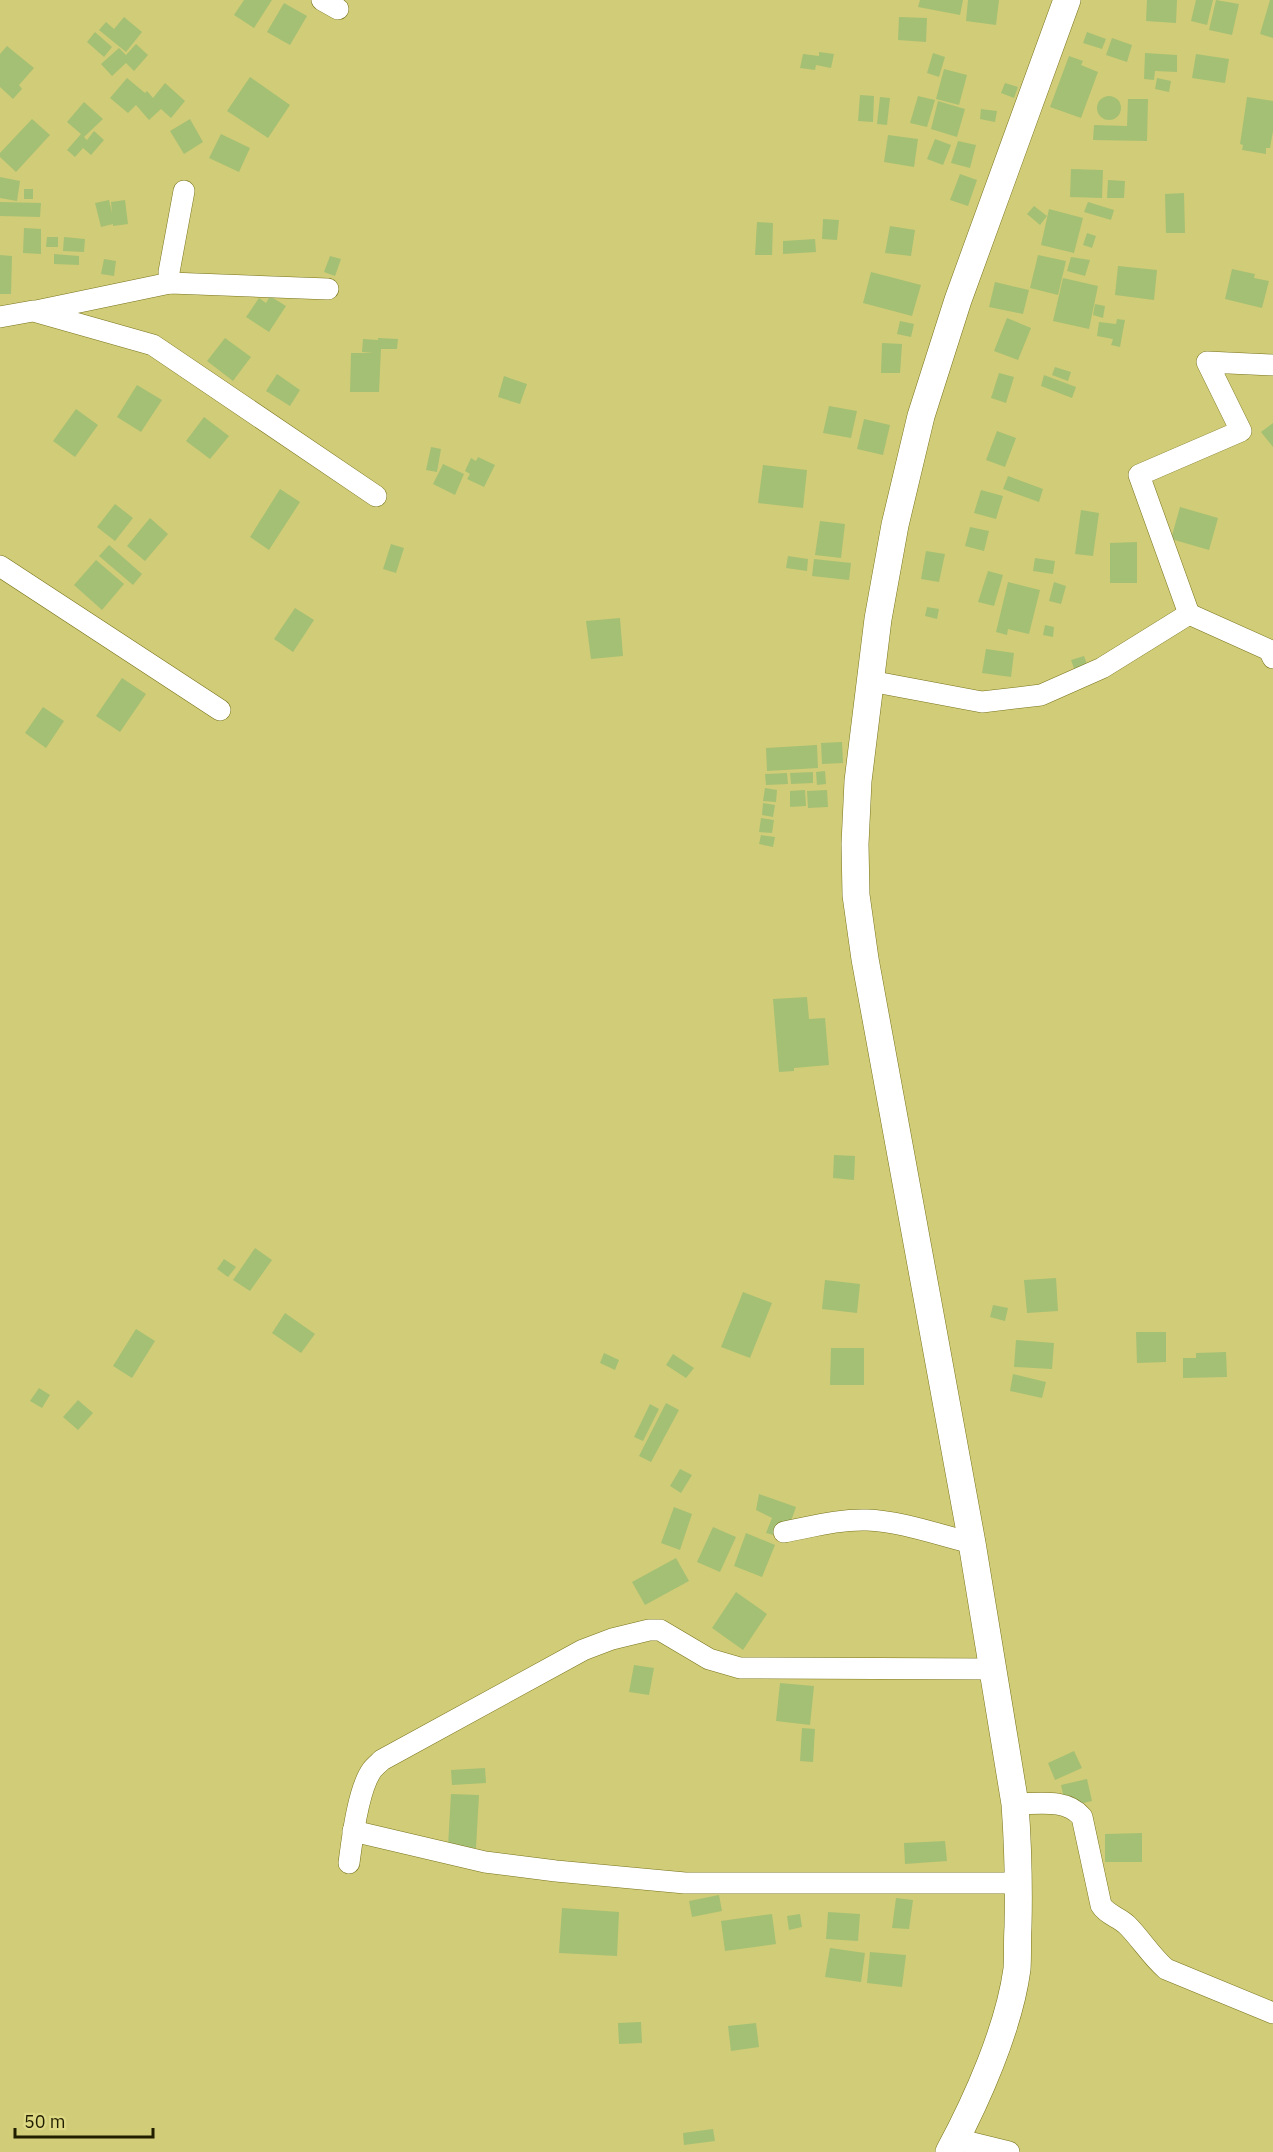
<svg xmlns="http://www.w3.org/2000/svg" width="1273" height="2152" viewBox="0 0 1273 2152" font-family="'IBM Plex Sans',sans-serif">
	<rect width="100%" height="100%" fill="#d1cc78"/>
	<g fill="#a4c074">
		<path d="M 244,0 L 272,0 L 254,28 L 234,15 Z"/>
		<path d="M 920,0 L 963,0 L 960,15 L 918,7 Z"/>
		<path d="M 968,0 L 999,0 L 996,25 L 966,21 Z"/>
		<path d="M 1147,0 L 1177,0 L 1176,23 L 1146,21 Z"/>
		<path d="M 1196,0 L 1213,0 L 1207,25 L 1191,21 Z"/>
		<path d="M 1216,0 L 1239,4 L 1232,35 L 1209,30 Z"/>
		<path d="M 1270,0 L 1273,0 L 1273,38 L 1260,34 Z"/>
		<path d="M 284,3 L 307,16 L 290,45 L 267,32 Z"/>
		<path d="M 124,17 L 142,32 L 126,52 L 99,30 L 106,22 L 114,29 Z"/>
		<path d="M 899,17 L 927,18 L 926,42 L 898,40 Z"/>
		<path d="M 95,32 L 112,47 L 104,57 L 87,42 Z"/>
		<path d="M 1087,32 L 1106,39 L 1102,49 L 1083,43 Z"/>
		<path d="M 1112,38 L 1132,45 L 1127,62 L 1106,55 Z"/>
		<path d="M 136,44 L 148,55 L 134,71 L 126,63 L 112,76 L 101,64 L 119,48 L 126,55 Z"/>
		<path d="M 7,46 L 34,68 L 19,85 L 22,89 L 13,99 L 0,87 L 0,54 Z"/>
		<path d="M 819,52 L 834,54 L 831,68 L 816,65 L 815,70 L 800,68 L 803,54 L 819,56 Z"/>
		<path d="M 933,53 L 945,57 L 939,77 L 927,73 Z"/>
		<path d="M 1145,53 L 1177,55 L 1177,72 L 1155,71 L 1154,80 L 1144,79 Z"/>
		<path d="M 1196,54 L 1229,59 L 1225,83 L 1192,78 Z"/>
		<path d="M 1069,56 L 1083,61 L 1081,65 L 1098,72 L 1081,118 L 1050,107 Z"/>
		<path d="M 944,69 L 967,75 L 959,105 L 936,99 Z"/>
		<path d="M 250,77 L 290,105 L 268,138 L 227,111 Z"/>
		<path d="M 127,78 L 145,93 L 147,91 L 153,98 L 165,83 L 185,101 L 171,118 L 161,109 L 149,120 L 136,105 L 128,113 L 110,98 Z"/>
		<path d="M 1157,78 L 1171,81 L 1169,92 L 1155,89 Z"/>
		<path d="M 1005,83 L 1018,87 L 1014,98 L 1001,93 Z"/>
		<path d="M 860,95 L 874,96 L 873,122 L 858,121 Z"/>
		<path d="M 918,96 L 935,100 L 927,127 L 910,123 Z"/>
		<circle cx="1109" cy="108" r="12"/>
		<path d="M 880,97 L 890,98 L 887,125 L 877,124 Z"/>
		<path d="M 1247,97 L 1273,101 L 1273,131 L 1270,148 L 1266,148 L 1266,154 L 1242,150 L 1243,145 L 1240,144 Z"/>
		<path d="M 1128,99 L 1148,99 L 1147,141 L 1093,140 L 1094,125 L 1127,126 Z"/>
		<path d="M 938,101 L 965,109 L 957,137 L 931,129 Z"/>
		<path d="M 84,102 L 103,119 L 84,137 L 87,140 L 94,131 L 104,140 L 91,155 L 83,148 L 75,157 L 67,150 L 81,134 L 67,122 Z"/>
		<path d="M 981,109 L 997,111 L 995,122 L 980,119 Z"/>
		<path d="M 32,119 L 50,135 L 16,172 L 0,157 L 0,153 Z"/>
		<path d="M 190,119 L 203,142 L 184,154 L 170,131 Z"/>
		<path d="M 221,134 L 250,148 L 239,172 L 209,158 Z"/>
		<path d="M 888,135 L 918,139 L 914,167 L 884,162 Z"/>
		<path d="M 935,139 L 951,145 L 943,165 L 927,159 Z"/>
		<path d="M 958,141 L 976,145 L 970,168 L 951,163 Z"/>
		<path d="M 1071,169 L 1103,170 L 1102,198 L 1070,197 Z"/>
		<path d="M 960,174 L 977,180 L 968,206 L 950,200 Z"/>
		<path d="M 0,177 L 20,181 L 17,201 L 0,198 Z"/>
		<path d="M 1108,180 L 1125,181 L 1124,198 L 1107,198 Z"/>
		<rect x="24" y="189" width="9" height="10"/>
		<path d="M 1184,193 L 1185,233 L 1166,233 L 1165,194 Z"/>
		<path d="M 109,200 L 112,213 L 111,202 L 125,200 L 128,224 L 113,226 L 113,224 L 101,227 L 95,203 Z"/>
		<path d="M 0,202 L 41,203 L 40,217 L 0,216 Z"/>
		<path d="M 1088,202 L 1114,210 L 1111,220 L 1084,212 Z"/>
		<path d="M 1034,206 L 1047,216 L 1040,225 L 1027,214 Z"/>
		<path d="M 1049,209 L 1083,218 L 1074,253 L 1041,245 Z"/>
		<path d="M 823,219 L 839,220 L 837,240 L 822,239 Z"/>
		<path d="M 757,222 L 773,223 L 772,255 L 755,255 Z"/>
		<path d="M 890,226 L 915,230 L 911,256 L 885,253 Z"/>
		<path d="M 24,228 L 41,229 L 41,254 L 23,253 Z"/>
		<path d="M 1087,233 L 1096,236 L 1092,248 L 1083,245 Z"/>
		<path d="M 47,237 L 58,237 L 58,247 L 46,247 Z"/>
		<path d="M 64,237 L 85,239 L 84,252 L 63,251 Z"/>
		<path d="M 815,239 L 816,252 L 783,254 L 783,241 Z"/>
		<path d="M 54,254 L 79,256 L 79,265 L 54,264 Z"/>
		<path d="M 0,255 L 12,256 L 11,294 L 0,294 Z"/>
		<path d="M 1038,255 L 1066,261 L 1058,295 L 1030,288 Z"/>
		<path d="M 330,256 L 341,259 L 335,276 L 324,272 Z"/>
		<path d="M 1071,257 L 1090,260 L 1085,276 L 1067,271 Z"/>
		<path d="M 104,259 L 116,261 L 114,276 L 101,274 Z"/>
		<path d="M 1118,266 L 1157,270 L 1154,300 L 1115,295 Z"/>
		<path d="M 1232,269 L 1255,274 L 1254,278 L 1269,281 L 1262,308 L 1225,299 Z"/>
		<path d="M 871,272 L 921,285 L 912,316 L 863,303 Z"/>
		<path d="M 1063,278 L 1098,286 L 1089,329 L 1053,321 Z"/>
		<path d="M 995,282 L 1029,290 L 1023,314 L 989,307 Z"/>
		<path d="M 270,296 L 286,306 L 269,332 L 246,317 L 259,298 L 266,303 Z"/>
		<path d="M 1095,304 L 1105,306 L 1103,318 L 1093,315 Z"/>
		<path d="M 1007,318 L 1031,328 L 1018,360 L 994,351 Z"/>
		<path d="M 1117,319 L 1125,320 L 1120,347 L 1111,345 L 1113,339 L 1097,336 L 1099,322 L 1116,324 Z"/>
		<path d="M 900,321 L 914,324 L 911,337 L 897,334 Z"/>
		<path d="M 225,338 L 251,357 L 233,381 L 207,361 Z"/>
		<path d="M 378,338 L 398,339 L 397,349 L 381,349 L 379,392 L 350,392 L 351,353 L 373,353 L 362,352 L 363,339 L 378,340 Z"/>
		<path d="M 882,343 L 902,344 L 900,373 L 881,373 Z"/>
		<path d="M 1055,367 L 1071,372 L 1068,381 L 1052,375 Z"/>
		<path d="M 999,373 L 1014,377 L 1006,403 L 991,398 Z"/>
		<path d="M 277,374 L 300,390 L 290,406 L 266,391 Z"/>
		<path d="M 1044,375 L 1076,387 L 1072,398 L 1041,386 Z"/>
		<path d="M 504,376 L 527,384 L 520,404 L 498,397 Z"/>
		<path d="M 137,385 L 162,400 L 141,432 L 117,417 Z"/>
		<path d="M 829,406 L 857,411 L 851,438 L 823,433 Z"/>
		<path d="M 76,409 L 98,425 L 75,457 L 53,441 Z"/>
		<path d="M 204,417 L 229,436 L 210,459 L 186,441 Z"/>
		<path d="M 864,419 L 890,425 L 883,455 L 857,449 Z"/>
		<path d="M 1273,423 L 1273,447 L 1261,432 Z"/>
		<path d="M 997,431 L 1016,438 L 1005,467 L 986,460 Z"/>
		<path d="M 431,447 L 441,449 L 437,472 L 426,470 Z"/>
		<path d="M 478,457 L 495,465 L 484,487 L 467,479 L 470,474 L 465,471 L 471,458 L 476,461 Z"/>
		<path d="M 443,464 L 464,474 L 455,495 L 433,484 Z"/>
		<path d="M 763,465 L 807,470 L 803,508 L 758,503 Z"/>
		<path d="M 1008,476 L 1043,489 L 1039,502 L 1003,489 Z"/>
		<path d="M 280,489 L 300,502 L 269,550 L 250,537 Z"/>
		<path d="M 981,490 L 1003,496 L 996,519 L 974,513 Z"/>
		<path d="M 115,504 L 133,518 L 115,541 L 97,527 Z"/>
		<path d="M 1180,507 L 1218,518 L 1209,550 L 1171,539 Z"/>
		<path d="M 1081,510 L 1099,513 L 1093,556 L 1075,554 Z"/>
		<path d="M 150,518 L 168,534 L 145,561 L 127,546 Z"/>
		<path d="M 820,521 L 845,524 L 841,558 L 815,555 Z"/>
		<path d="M 970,527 L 989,531 L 984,551 L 965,546 Z"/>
		<path d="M 1137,542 L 1137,583 L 1110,583 L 1110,543 Z"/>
		<path d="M 391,544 L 404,548 L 396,573 L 383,569 Z"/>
		<path d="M 109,545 L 142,574 L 133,585 L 99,556 Z"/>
		<path d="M 926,551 L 945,554 L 939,582 L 921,579 Z"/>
		<path d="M 788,556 L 808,559 L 807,571 L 786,568 Z"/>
		<path d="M 1035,558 L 1055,561 L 1053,574 L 1033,571 Z"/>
		<path d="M 814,559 L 851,563 L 849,580 L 812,576 Z"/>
		<path d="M 96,560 L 124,584 L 102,610 L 74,585 Z"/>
		<path d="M 988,571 L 1003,575 L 994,606 L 978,602 Z"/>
		<path d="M 1008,582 L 1040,590 L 1029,634 L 1008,629 L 1007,635 L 996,632 Z"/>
		<path d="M 1054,582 L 1066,586 L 1061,604 L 1049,601 Z"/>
		<path d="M 927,607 L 939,609 L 937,619 L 925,616 Z"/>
		<path d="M 295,608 L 314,620 L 293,652 L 274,639 Z"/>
		<path d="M 620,618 L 623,656 L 591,659 L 586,621 Z"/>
		<path d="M 1045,625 L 1054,627 L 1053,637 L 1043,635 Z"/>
		<path d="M 986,649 L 1014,653 L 1011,677 L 982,673 Z"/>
		<path d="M 1084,656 L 1089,670 L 1076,674 L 1071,660 Z"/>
		<path d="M 122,678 L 146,694 L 120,732 L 96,716 Z"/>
		<path d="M 43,707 L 64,721 L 46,748 L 25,733 Z"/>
		<path d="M 842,742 L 843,763 L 822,764 L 821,743 Z"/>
		<path d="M 817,745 L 818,768 L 767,771 L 766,748 Z"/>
		<path d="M 825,771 L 826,784 L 817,785 L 816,772 Z"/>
		<path d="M 813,772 L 813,783 L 791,784 L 790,773 Z"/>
		<path d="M 787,773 L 788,784 L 766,785 L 765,774 Z"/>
		<path d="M 765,788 L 777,790 L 776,802 L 763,801 Z"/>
		<path d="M 805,790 L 806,806 L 790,807 L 790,791 Z"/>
		<path d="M 827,790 L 828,807 L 808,808 L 807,791 Z"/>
		<path d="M 763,803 L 775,805 L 773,817 L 762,815 Z"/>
		<path d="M 761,818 L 774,820 L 772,833 L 759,832 Z"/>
		<path d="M 761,835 L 775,837 L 773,847 L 759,844 Z"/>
		<path d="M 807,997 L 809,1019 L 825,1018 L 829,1065 L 794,1068 L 794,1071 L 779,1072 L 773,999 Z"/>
		<path d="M 834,1155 L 855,1156 L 854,1180 L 833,1178 Z"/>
		<path d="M 255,1248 L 272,1260 L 250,1291 L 233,1280 Z"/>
		<path d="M 224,1259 L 236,1267 L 228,1277 L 217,1269 Z"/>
		<path d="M 1056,1278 L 1058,1311 L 1027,1313 L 1024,1280 Z"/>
		<path d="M 825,1280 L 860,1284 L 857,1313 L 822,1309 Z"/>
		<path d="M 743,1292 L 772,1303 L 750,1358 L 721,1347 Z"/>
		<path d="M 993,1305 L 1008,1308 L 1005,1321 L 990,1317 Z"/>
		<path d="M 285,1313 L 315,1334 L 301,1353 L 272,1333 Z"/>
		<path d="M 136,1329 L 155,1341 L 132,1378 L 113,1366 Z"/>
		<path d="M 1136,1332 L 1166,1332 L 1166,1362 L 1137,1363 Z"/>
		<path d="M 1016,1340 L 1054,1343 L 1052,1369 L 1014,1367 Z"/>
		<path d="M 831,1348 L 864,1348 L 864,1385 L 830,1385 Z"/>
		<path d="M 1226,1352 L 1227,1377 L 1183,1378 L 1183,1358 L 1196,1358 L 1196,1353 Z"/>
		<path d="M 604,1353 L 619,1360 L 615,1370 L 600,1363 Z"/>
		<path d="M 673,1354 L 694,1368 L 686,1378 L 666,1365 Z"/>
		<path d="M 1013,1374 L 1046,1382 L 1042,1398 L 1010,1391 Z"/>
		<path d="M 39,1388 L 50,1395 L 42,1408 L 30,1401 Z"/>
		<path d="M 78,1400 L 93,1413 L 78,1430 L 63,1417 Z"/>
		<path d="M 666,1403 L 679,1410 L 651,1462 L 639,1456 Z"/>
		<path d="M 650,1404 L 659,1409 L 643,1441 L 634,1437 Z"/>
		<path d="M 680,1469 L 692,1475 L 681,1493 L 670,1486 Z"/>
		<path d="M 759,1494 L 796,1507 L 785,1538 L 766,1533 L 772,1518 L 756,1510 Z"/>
		<path d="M 674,1507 L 692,1514 L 680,1550 L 661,1543 Z"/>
		<path d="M 713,1527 L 736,1537 L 720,1572 L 697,1562 Z"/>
		<path d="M 746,1533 L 775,1545 L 762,1577 L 734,1566 Z"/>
		<path d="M 676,1558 L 689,1581 L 645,1605 L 632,1582 Z"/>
		<path d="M 736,1592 L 767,1614 L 743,1650 L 712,1628 Z"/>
		<path d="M 634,1665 L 654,1668 L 649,1695 L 629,1692 Z"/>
		<path d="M 780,1683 L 814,1686 L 810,1725 L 776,1721 Z"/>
		<path d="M 802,1728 L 815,1729 L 813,1762 L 800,1761 Z"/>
		<path d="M 1074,1751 L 1082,1768 L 1055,1780 L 1048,1763 Z"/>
		<path d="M 485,1768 L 486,1783 L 452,1785 L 451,1770 Z"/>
		<path d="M 1087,1779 L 1092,1801 L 1066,1807 L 1061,1785 Z"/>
		<path d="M 451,1794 L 479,1795 L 476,1848 L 448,1846 Z"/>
		<path d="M 1142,1833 L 1142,1862 L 1105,1862 L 1105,1834 Z"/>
		<path d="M 945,1841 L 947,1861 L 905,1864 L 904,1843 Z"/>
		<path d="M 719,1895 L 722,1911 L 692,1917 L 689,1901 Z"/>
		<path d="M 896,1898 L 913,1900 L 909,1929 L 892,1928 Z"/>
		<path d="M 562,1908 L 619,1912 L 617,1956 L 559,1953 Z"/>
		<path d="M 828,1912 L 860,1914 L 858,1941 L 826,1939 Z"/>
		<path d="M 772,1914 L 776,1944 L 725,1951 L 721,1921 Z"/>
		<path d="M 800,1914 L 802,1927 L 789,1930 L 787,1916 Z"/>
		<path d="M 830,1948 L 865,1953 L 861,1982 L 825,1977 Z"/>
		<path d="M 870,1952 L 906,1955 L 902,1987 L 867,1983 Z"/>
		<path d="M 641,2022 L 642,2043 L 619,2044 L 618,2023 Z"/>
		<path d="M 756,2023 L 759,2047 L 731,2051 L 728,2026 Z"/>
		<path d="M 713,2129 L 715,2141 L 684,2145 L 683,2133 Z"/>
	</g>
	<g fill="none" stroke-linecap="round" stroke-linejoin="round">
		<defs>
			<g id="minor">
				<path d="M 322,0 L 338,9"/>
				<path d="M 170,283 L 169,272 L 184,191"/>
				<path d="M 36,311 L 170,283 L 328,289"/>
				<path d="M 0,317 L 33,311 L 153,345 L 376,496"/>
				<path d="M 0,566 L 220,710"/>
				<path d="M 1189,614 L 1269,650 L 1273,658"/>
				<path d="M 870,681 L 982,702 L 1041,695 L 1102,668 L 1189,614 L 1139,475 L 1241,431 L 1207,362 L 1273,365"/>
				<path d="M 784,1532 C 811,1527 839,1519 867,1520 C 900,1521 939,1535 972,1543"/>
				<path d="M 1015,1804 C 1038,1804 1066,1798 1082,1817 L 1101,1905 C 1107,1915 1119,1917 1127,1925 C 1141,1939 1151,1956 1166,1969 L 1273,2013"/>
				<path d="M 353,1831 L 485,1862 L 556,1871 L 685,1883 L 1019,1883"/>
				<path d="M 349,1863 C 352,1840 358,1789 372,1770 C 374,1767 379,1763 382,1760 L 583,1650 L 612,1639 L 649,1630 L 660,1630 L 709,1659 L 740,1668 L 992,1669"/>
				<path d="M 956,2139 L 1009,2152"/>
			</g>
			<path id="major" d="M 949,2152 C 977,2100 1009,2028 1017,1969 C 1018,1955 1017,1941 1018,1927 C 1019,1886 1018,1846 1015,1804 L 972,1543 L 865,959 L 856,895 L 855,844 L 858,781 L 878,619 L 895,525 L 921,416 L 958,300 L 1067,0"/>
		</defs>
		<use href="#minor" stroke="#797319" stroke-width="22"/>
		<use href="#major" stroke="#797319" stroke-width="28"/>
		<use href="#minor" stroke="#fff" stroke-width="21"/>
		<use href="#major" stroke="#fff" stroke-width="27"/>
	</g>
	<path d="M15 2128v9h138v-9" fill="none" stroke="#211e00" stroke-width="3"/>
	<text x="24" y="2128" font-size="18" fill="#211e00" stroke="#ded985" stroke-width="4.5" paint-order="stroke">50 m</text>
</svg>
